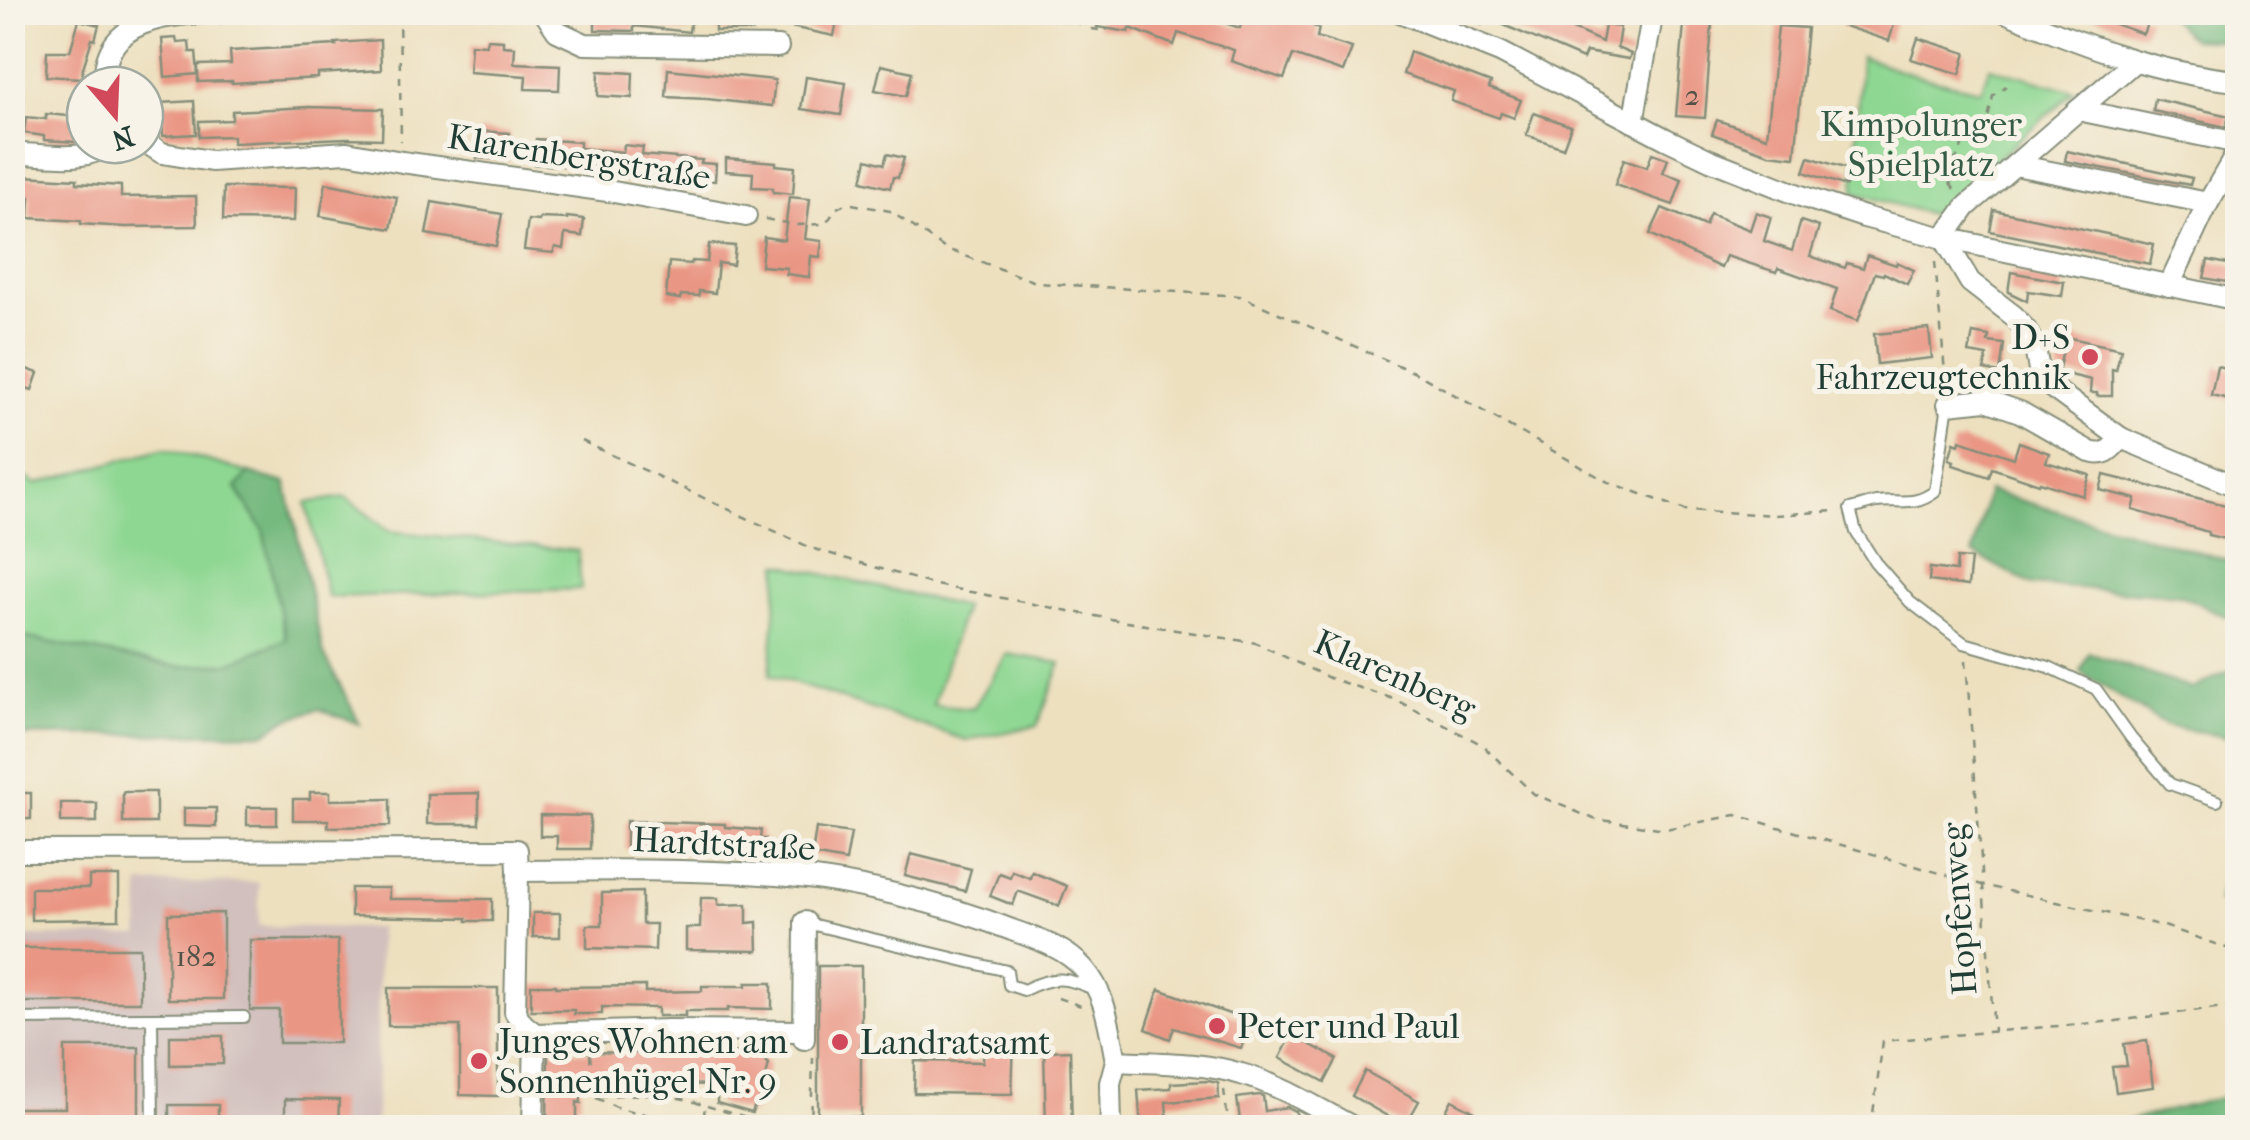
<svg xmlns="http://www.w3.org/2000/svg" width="2250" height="1140" viewBox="0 0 2250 1140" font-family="'IM FELL French Canon',serif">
	<rect width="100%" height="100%" fill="#f7f3e8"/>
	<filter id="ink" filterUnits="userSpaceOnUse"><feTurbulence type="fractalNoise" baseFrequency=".01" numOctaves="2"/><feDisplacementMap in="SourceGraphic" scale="20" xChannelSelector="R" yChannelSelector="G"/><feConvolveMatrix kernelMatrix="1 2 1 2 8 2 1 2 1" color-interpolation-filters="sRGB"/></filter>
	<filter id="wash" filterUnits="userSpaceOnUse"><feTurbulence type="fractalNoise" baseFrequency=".0048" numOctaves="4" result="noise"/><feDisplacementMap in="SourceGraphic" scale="40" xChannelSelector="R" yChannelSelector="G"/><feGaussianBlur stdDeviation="2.25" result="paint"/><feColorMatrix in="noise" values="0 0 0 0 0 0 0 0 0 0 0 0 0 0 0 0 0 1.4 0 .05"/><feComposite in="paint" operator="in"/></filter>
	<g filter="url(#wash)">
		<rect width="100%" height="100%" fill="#ede0bf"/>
		<path fill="#d1c0bd" d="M 259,882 L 259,926 L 379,928 L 376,1127 L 13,1127 L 12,936 L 139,936 L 140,884 Z"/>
		<g fill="#8ed792" stroke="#568a63" stroke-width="2.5">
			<path d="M 1861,56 C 1900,72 1939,82 1981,90 L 1990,67 L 2074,91 L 1934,215 L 1854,193 Z"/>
			<path d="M 164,448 L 249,473 L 236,488 L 263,530 L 286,639 L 230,663 L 177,667 L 13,635 L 12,470 L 37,484 Z"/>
			<path d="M 345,497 L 389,531 L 578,551 L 581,589 L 328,597 L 306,503 Z"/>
			<path d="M 779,564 L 964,607 L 933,705 L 973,709 L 1007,654 L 1061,663 L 1037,726 L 966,740 L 770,675 Z"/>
		</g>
		<g fill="#72b87c" stroke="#487a58" stroke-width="2.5">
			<path d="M 2166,13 L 2237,13 L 2237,41 L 2191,39 Z"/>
			<path d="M 249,473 L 286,483 L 323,652 L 360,724 L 319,709 L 284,720 L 265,733 L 13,736 L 13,635 L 177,667 L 230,663 L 286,639 L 263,530 L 236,488 Z"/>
			<path d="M 1988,491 L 2237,563 L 2237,621 L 2180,595 L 2032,585 L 1973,553 Z"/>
			<path d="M 2089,653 L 2192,689 L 2237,667 L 2237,739 L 2167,726 L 2080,672 Z"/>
			<path d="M 2237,820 L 2237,904 L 2218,902 Z"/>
			<path d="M 2236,1016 L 2237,1016 L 2237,1127 L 2102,1127 L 2237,1094 Z"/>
		</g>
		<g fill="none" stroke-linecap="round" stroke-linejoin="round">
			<path stroke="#629fd3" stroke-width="5" d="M 2219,12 L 2229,20 L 2238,20"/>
		</g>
		<g id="blocks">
			<g fill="#ea9684">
				<path d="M 595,12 L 692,12 L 689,32 L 634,26 L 634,31 L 595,30 Z"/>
				<rect x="715" y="12" width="38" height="19"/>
				<path d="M 794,12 L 839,12 L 834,36 L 791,27 Z"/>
				<path d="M 1099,12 L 1190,12 L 1240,28 L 1245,12 L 1275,12 L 1319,28 L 1317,37 L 1352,48 L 1343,72 L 1293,55 L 1284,79 L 1231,61 L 1234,50 L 1178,33 L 1174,45 L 1130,28 L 1129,32 L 1097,27 Z"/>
				<path d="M 1504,12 L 1534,12 L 1602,42 L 1605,25 L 1620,27 L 1617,48 L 1631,54 L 1629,59 L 1586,52 L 1583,59 L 1499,23 Z"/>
				<path d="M 1685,12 L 1713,12 L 1705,118 L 1676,116 Z"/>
				<path d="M 1845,12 L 1880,12 L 1896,18 L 1889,41 L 1841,25 Z"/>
				<path d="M 2090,12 L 2131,12 L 2149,19 L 2143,34 L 2089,15 Z"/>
				<path d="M 79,20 L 99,25 L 95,40 L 92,39 L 83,68 L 82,78 L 46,76 L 47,51 L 70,51 Z"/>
				<path d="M 1778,26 L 1807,28 L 1795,157 L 1769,154 L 1712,134 L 1717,120 L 1767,137 Z"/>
				<path d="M 176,38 L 177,43 L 189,42 L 190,52 L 196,52 L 198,74 L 165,77 L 162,39 Z"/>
				<path d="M 1918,38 L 1966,53 L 1960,74 L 1911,59 Z"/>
				<path d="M 487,39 L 503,40 L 503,46 L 515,47 L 514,63 L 560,65 L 559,90 L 525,89 L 526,76 L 469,72 L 471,44 L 486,45 Z"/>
				<path d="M 380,40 L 381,70 L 318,74 L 318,78 L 232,83 L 232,81 L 198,82 L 198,65 L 231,64 L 230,51 L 336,45 L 335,43 Z"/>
				<path d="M 1410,52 L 1491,83 L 1489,88 L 1521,100 L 1514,118 L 1501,113 L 1499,118 L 1451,101 L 1454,91 L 1403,74 Z"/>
				<path d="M 881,65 L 912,72 L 906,96 L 875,90 Z"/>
				<path d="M 668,69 L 775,80 L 772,106 L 707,99 L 666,97 Z"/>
				<path d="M 599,71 L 633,73 L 632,98 L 598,96 Z"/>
				<path d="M 806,77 L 846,83 L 841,115 L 801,109 Z"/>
				<path d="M 2155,99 L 2229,116 L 2226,127 L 2153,111 Z"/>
				<path d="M 194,101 L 196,134 L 163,136 L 161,103 Z"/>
				<path d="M 309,107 L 383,109 L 382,139 L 346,138 L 233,143 L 233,136 L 199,137 L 199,121 L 232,120 L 232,111 Z"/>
				<path d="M 1534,113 L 1571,126 L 1563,148 L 1526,135 Z"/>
				<path d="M 46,114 L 79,117 L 77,142 L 44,140 L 44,136 L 24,133 L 26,117 L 46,119 Z"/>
				<path d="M 479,131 L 510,133 L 508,160 L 477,158 Z"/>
				<path d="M 536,139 L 580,142 L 580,148 L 623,152 L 624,145 L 643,147 L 642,155 L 702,160 L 701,163 L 716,164 L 715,181 L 687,179 L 686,184 L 672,183 L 673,177 L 641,175 L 640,179 L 596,175 L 597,168 L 534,164 Z"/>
				<path d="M 2067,151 L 2192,178 L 2190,185 L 2065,161 Z"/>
				<path d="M 1652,153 L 1668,159 L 1663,173 L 1682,179 L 1673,205 L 1615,185 L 1624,159 L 1647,167 Z"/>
				<path d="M 887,154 L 904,158 L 898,178 L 893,177 L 890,188 L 862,181 L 867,159 L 884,164 Z"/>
				<path d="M 1809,157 L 1851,170 L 1846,186 L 1804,172 Z"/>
				<path d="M 726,158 L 776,162 L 776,165 L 795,167 L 793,194 L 773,192 L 773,188 L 752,187 L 753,173 L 726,171 Z"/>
				<path d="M 23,176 L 77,179 L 77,183 L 121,186 L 121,197 L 196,196 L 197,226 L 125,227 L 81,224 L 81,221 L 29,218 L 30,197 L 22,197 Z"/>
				<path d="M 326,183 L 397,197 L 391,229 L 320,216 Z"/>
				<path d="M 224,187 L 295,188 L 294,221 L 223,220 Z"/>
				<path d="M 789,197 L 810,199 L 805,239 L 822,241 L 820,257 L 811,256 L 809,277 L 786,274 L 787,268 L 761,266 L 764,237 L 784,240 Z"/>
				<path d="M 432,202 L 502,214 L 496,246 L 426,234 Z"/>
				<path d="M 1662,208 L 1705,226 L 1710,214 L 1750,230 L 1756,212 L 1771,217 L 1764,241 L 1792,251 L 1801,221 L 1819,227 L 1810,256 L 1845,268 L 1847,263 L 1863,268 L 1867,255 L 1896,265 L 1897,262 L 1914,270 L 1907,284 L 1884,273 L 1883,275 L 1875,273 L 1858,321 L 1830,311 L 1837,289 L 1778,268 L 1776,272 L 1726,256 L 1721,268 L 1650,234 Z"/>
				<path d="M 1994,210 L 2154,244 L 2150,264 L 1990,231 Z"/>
				<path d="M 567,217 L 584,219 L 582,236 L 565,234 L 563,249 L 555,247 L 553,253 L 524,250 L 528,220 L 539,221 L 540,218 L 567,219 Z"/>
				<path d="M 709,244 L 735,246 L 733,265 L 718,263 L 715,293 L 699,291 L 699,296 L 681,295 L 680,299 L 666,297 L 669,262 L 691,264 L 692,261 L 707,262 Z"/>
				<path d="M 2208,260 L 2238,266 L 2238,284 L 2204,278 Z"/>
				<path d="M 2011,272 L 2064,282 L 2062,296 L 2028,291 L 2027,301 L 2008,292 Z"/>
				<path d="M 1929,329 L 1932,358 L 1877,364 L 1874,334 Z"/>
				<path d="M 1973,333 L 1989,336 L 1988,342 L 2004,344 L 2000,373 L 1984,370 L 1987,356 L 1969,353 Z"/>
				<path d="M 2066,337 L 2121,349 L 2116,370 L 2112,369 L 2112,396 L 2097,396 L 2097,393 L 2090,393 L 2091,380 L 2058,372 Z"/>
				<path d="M 12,364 L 38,373 L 32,390 L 12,383 Z"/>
				<path d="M 2217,366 L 2238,371 L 2238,401 L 2211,395 Z"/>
				<path d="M 1960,440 L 2014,458 L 2019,442 L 2049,453 L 2046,462 L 2090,475 L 2083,496 L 2040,482 L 2039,484 L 1992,468 L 1989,477 L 1953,465 L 1954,461 L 1949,459 L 1954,442 L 1959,444 Z"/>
				<path d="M 2104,475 L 2238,508 L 2238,542 L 2208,535 L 2208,532 L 2133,510 L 2136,499 L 2100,490 Z"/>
				<path d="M 1957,558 L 1971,559 L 1968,586 L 1929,581 L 1930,568 L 1956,571 Z"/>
				<rect x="123" y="792" width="33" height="31"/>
				<path d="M 310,792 L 330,792 L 330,800 L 390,799 L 390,826 L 328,827 L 328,820 L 293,820 L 293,799 L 310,799 Z"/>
				<rect x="12" y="793" width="19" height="26"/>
				<path d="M 479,793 L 479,824 L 427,824 L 427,794 Z"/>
				<rect x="61" y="803" width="36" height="19"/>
				<rect x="247" y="807" width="30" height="18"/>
				<path d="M 184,808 L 216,808 L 216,827 L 184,826 Z"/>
				<path d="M 540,815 L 590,816 L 590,849 L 557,849 L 557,836 L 540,836 Z"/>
				<path d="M 626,821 L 725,824 L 725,827 L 761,830 L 760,839 L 766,839 L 763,860 L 734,857 L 735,852 L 626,849 Z"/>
				<path d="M 816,828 L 851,833 L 846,861 L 812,855 Z"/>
				<path d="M 911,854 L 971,869 L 965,891 L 905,876 Z"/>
				<path d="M 1012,871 L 1030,878 L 1032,872 L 1067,886 L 1059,906 L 1018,891 L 1013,905 L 990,896 L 999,873 L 1010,877 Z"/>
				<path d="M 89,876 L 119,876 L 119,919 L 31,920 L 31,888 L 89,888 Z"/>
				<path d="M 351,888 L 389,888 L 389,899 L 492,899 L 492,921 L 467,921 L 467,918 L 351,916 Z"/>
				<path d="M 642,892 L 642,924 L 656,924 L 655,950 L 587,948 L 587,925 L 602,925 L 602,893 Z"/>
				<path d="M 701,898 L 718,898 L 718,905 L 747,904 L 747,923 L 757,922 L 758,951 L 686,950 L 686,928 L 700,928 Z"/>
				<path d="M 223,913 L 223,999 L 168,999 L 168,914 Z"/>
				<rect x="533" y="913" width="27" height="24"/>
				<path d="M 250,940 L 338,940 L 339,1043 L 279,1043 L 279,1010 L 250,1010 Z"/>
				<path d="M 19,948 L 140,948 L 140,1002 L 20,1002 Z"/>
				<rect x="818" y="966" width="43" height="151"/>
				<path d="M 746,983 L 772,983 L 772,1009 L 728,1008 L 728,1011 L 685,1011 L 685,1016 L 658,1016 L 658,1008 L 602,1007 L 602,1014 L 574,1014 L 574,1010 L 531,1010 L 531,985 L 556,985 L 556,987 L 645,986 L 645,992 L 702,991 L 702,986 L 746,986 Z"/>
				<path d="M 388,988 L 498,988 L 498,1096 L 460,1095 L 460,1026 L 388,1026 Z"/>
				<path d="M 1159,989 L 1252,1022 L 1241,1048 L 1174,1028 L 1170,1039 L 1146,1029 Z"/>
				<path d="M 1292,1035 L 1337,1059 L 1325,1082 L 1280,1058 Z"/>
				<path d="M 170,1036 L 223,1036 L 223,1064 L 170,1065 Z"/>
				<path d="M 984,1040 L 1014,1040 L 1012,1094 L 914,1093 L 915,1061 L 983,1062 Z"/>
				<path d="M 2147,1041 L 2153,1087 L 2116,1092 L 2112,1067 L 2127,1066 L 2124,1044 Z"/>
				<path d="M 65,1047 L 139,1047 L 139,1128 L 12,1128 L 12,1108 L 65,1108 Z"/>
				<path d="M 1070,1050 L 1072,1128 L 1046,1128 L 1044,1051 Z"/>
				<path d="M 548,1051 L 717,1055 L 717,1052 L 758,1053 L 769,1064 L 759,1103 L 756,1102 L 752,1113 L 717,1103 L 717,1085 L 580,1082 L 581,1103 L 577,1102 L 577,1128 L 547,1128 Z"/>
				<path d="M 1365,1071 L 1419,1101 L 1405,1126 L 1352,1096 Z"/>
				<path d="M 1208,1081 L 1218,1083 L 1219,1098 L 1166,1102 L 1168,1128 L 1141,1128 L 1138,1090 L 1171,1088 L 1171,1083 Z"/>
				<path d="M 1259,1095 L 1263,1096 L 1265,1111 L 1287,1107 L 1296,1112 L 1298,1128 L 1241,1128 L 1237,1098 Z"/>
				<path d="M 285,1099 L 339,1100 L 338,1128 L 285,1128 Z"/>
				<path d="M 1452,1100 L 1475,1112 L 1467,1128 L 1437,1128 Z"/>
				<rect x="169" y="1105" width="49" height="23"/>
			</g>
		</g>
	</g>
	<g filter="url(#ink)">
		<use href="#blocks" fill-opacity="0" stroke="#868e7a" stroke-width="2.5"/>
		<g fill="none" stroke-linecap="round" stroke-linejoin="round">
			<defs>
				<g id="lane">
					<path d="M 1948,404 L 1935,491 C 1914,507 1900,499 1876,502 C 1867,504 1859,507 1850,509 L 1856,532 L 1875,562 L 1910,602 L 1964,643 L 2049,667 L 2096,689 L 2131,738 L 2170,784 L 2217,801"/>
					<path d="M 806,923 L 1007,971 L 1009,985 L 1024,990 C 1054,975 1066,977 1096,990"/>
					<path d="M 152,1018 L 244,1017"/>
					<path d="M 12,1019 L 152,1018 L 153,1128"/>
				</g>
				<g id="street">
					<path d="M 544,12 L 557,31 L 585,44 L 778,47"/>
					<path d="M 1400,12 L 1500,52 L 1666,139 L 1710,160 L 1801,196 L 1864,217 L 1944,238 L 2238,300"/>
					<path d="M 2005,12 C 2079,43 2157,74 2238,81"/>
					<path d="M 2135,61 L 1966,207 L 1944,238 L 1970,282 L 2014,316 L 2026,330 L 2035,348 L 2039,370 L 2051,387 L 2121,438 L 2238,487"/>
					<path d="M 105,85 C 100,15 175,14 225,12"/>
					<path d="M 2078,110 L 2238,143"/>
					<path d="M 1633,122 L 1653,12"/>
					<path d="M 145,142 L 162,153 L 211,161 L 347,152 L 402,162 L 608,191 L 746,216"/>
					<path d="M 18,154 C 46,154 85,163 107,145"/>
					<path d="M 2015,165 L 2208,203"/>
					<path d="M 2169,286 L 2208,203 L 2238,151"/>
					<path d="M 1948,404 L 1986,400 L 2020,412 L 2090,452 C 2106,457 2111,449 2121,438"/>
					<path d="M 12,851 L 517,850 L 518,871 C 604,870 690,869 776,875 C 849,880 943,903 1012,930 C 1037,939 1066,948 1084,969 C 1106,993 1110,1031 1116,1061 C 1157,1063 1201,1062 1241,1074 C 1281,1085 1318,1109 1355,1128"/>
					<path d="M 518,871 L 515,1012 L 523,1024 L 535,1034 L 533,1128"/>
					<path d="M 535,1034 L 669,1030 L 803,1031"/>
					<path d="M 804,1039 L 805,922"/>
					<path d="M 1111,1128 L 1110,1083 L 1116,1061"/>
				</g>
			</defs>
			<use href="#lane" stroke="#868e7a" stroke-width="14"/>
			<use href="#street" stroke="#868e7a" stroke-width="24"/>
			<g stroke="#868e7a" stroke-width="2.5" stroke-dasharray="8 8" stroke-linecap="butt">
				<path d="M 399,12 L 401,141"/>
				<path d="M 1036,12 L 1035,17 L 1079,24 L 1081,13 L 1076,13"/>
				<path d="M 1094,12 L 1092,29 L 1106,31 L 1107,29"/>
				<path d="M 1481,26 L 1484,12"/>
				<path d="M 1954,189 L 1945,174 L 1947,166 L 1960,155 L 1964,135 L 1987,123 L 1993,96 L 2006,86"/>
				<path d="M 765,219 L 797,225 L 822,224 L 830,218 L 835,209 L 845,204 L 852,204 L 890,211 L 944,248 L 1038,283 L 1240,296 L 1418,374 L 1606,481 L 1685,510 L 1775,515 L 1834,511"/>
				<path d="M 1935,262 L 1946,384"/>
				<path d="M 582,441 L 811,548 L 935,585 L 1121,621 L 1256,643 L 1329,678 L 1394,699 L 1481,744 L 1534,794 L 1594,819 L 1666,829 L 1736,815 L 1982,885 L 2164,926 L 2238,952"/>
				<path d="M 1966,660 L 1994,1031"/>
				<path d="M 1058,998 L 1081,1006"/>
				<path d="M 590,1054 L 593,1097 C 630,1094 671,1091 705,1106 L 704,1115 L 698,1123 L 676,1121 L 674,1128"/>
				<path d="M 1224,1090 L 1229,1128"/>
				<path d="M 596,1098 L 619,1108 L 674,1121"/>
				<path d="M 707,1106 L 779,1128"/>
				<path d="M 811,1128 L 813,1058"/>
				<path d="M 1871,1128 L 1883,1041 L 2116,1021 L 2238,1005"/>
			</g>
			<use href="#lane" stroke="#fff" stroke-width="10"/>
			<use href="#street" stroke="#fff" stroke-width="20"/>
		</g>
	</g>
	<g fill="#d1495b" stroke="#f7f3e8" stroke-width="4">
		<circle cx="2090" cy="357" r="10"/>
		<circle cx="1217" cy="1026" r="10"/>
		<circle cx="840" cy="1042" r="10"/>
		<circle cx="479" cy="1061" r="10"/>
	</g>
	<g text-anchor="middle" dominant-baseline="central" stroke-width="10" stroke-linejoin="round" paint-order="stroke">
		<g font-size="30" fill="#525348">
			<text x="1692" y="95">2</text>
			<text x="196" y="956">182</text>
		</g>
		<g font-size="35" fill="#355c47" stroke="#f7f3e8">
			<text x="1921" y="124">Kimpolunger<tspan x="1921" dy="40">Spielplatz</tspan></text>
		</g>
		<g font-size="35" fill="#1f3d34" stroke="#f7f3e8">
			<text transform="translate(579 157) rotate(9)">Klarenbergstraße</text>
			<text transform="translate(1395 675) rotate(24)">Klarenberg</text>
			<text transform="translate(724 844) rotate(3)">Hardtstraße</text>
			<text transform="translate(1959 909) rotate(-94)">Hopfenweg</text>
		</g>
		<g font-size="35" fill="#1f3d34" stroke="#f7f3e8" text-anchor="start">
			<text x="2070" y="337" text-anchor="end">D+S<tspan x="2070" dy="40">Fahrzeugtechnik</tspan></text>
			<text x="1237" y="1026">Peter und Paul</text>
			<text x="499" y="1041">Junges Wohnen am<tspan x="499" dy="40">Sonnenhügel Nr. 9</tspan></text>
			<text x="860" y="1042">Landratsamt</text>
		</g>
	</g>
	<rect width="2250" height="1140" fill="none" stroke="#f7f3e8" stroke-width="50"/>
	<g transform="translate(115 115) rotate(161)"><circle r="48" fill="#f7f3e8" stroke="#a1aaa0" stroke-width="2.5"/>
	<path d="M0-8L18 38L0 25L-18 38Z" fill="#d1495b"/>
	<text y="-15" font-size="28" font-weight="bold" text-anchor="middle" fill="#1f3d34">N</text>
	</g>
</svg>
